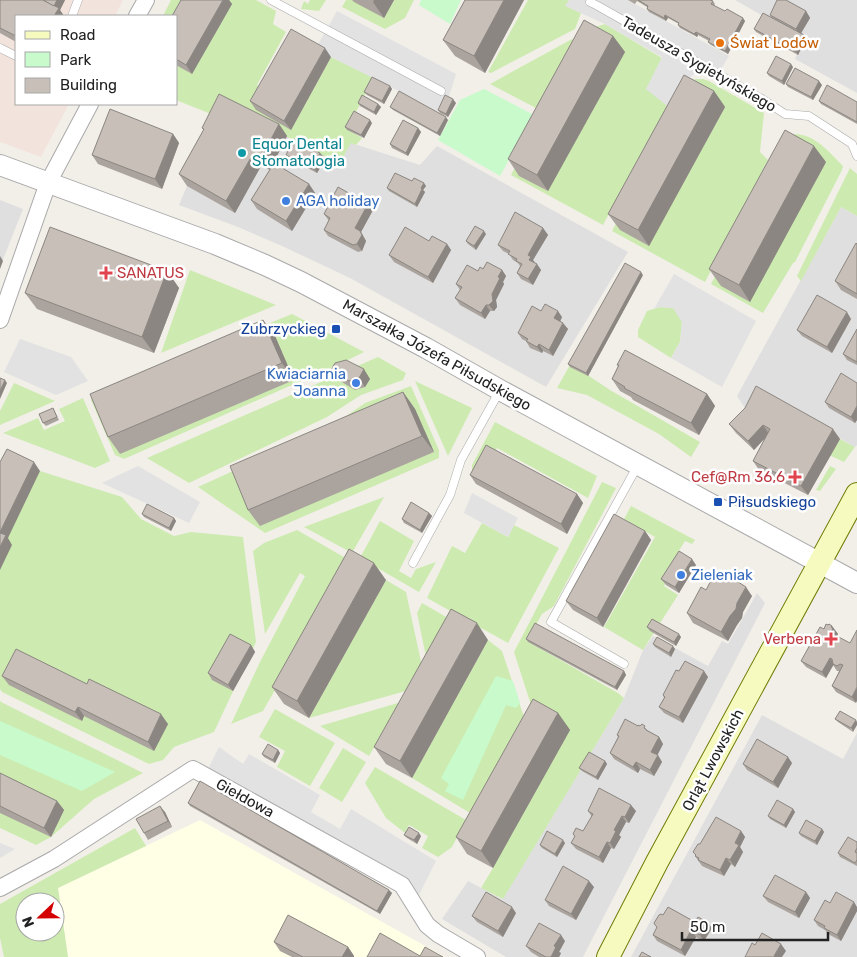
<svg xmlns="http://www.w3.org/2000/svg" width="857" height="957" viewBox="0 0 857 957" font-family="Rubik,sans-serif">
	<rect width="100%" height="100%" fill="#f2efe9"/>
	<g fill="#e0dfdf">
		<path d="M 735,0 L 857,0 L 857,93 L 795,59 L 797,54 L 755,30 L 763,16 Z"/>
		<path d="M 287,136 L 351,143 L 420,165 L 437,146 L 628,252 L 546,387 L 350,278 L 282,246 L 238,227 L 179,205 L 187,186 Z"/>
		<path d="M 0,200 L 23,209 L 0,267 Z"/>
		<path d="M 841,207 L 857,216 L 857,445 L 855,447 L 763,395 L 751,417 L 737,396 Z"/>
		<path d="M 757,593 L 765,603 L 583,957 L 506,957 L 442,919 L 468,881 L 502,899 L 624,698 L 643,650 L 653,636 L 708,666 L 722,641 L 728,644 Z"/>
		<path d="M 762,715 L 843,759 L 857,733 L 857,957 L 631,957 Z"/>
	</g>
	<path fill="#ffffe5" d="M 200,820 L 445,957 L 68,957 L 58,888 Z"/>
	<path fill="#f3e3dd" d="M 0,0 L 123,0 L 115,16 L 16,16 L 16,104 L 69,104 L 41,157 L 0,142 Z"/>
	<g fill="#cdebb0" fill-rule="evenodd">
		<path d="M 171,0 L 256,0 L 276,11 L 273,24 L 286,32 L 257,85 L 267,91 L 291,130 L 331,57 L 374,78 L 347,129 L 362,138 L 356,145 L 351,143 L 339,164 L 228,106 L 221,118 L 176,100 L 176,16 L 163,16 Z"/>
		<path d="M 310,0 L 326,0 L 319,11 L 301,9 L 304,1 L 308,4 Z"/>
		<path d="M 346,0 L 414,0 L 405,18 L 385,29 L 342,7 Z"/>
		<path d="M 528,0 L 569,0 L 566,6 L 581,13 L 575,29 L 491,73 L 488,72 Z"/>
		<path d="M 605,24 L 662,58 L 667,106 L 603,225 L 511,175 L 589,29 Z"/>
		<path d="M 572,39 L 573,41 L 536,108 L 490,84 Z"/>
		<path d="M 695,79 L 703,79 L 709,81 L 764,113 L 760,152 L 768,160 L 705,282 L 612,231 L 689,85 Z"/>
		<path d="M 796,134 C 816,135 830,153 843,166 L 842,170 L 795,262 L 793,263 L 763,313 L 711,284 L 791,136 Z"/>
		<path d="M 850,168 L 857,174 L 857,216 L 841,207 L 801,281 L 797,276 Z"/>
		<path d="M 190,270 L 276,305 L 161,353 Z"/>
		<path d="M 660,307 L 674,308 L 682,322 L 680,342 L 671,358 L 638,337 L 638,330 L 647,311 Z"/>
		<path d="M 292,314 L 364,352 L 344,362 L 124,459 L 115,455 L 91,400 L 93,395 Z"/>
		<path d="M 378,357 L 406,373 L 403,380 L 361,395 L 327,417 L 189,483 L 147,458 Z"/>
		<path d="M 570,365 L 589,376 L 610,390 L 700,442 L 691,457 L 659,434 L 587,395 L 557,388 Z"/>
		<path d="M 415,381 L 472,408 L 448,456 Z"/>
		<path d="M 14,383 L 55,401 L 0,425 L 0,411 Z"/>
		<path d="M 411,386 L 439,450 L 439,458 L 265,533 L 198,487 L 332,426 L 365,403 Z"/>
		<path d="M 83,398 L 110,461 L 95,468 L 3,433 L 38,418 L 44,430 L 65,421 L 59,409 Z"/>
		<path d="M 495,422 L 597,476 L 588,498 L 497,448 L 479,481 L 472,475 L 472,465 Z"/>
		<path d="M 840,439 L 855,447 L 844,462 L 831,456 L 830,455 Z"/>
		<path d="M 830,466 L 836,469 L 820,491 L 816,490 Z"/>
		<path d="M 40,471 L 122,497 L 141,519 L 174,536 L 191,532 L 243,537 L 256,642 L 214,732 L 174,747 L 163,760 L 149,764 L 2,692 L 0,689 L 0,475 Z"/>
		<path d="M 602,482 L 616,488 L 554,606 L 542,614 L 527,641 L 618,693 L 624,698 L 503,899 L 481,888 L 493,868 L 532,708 L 514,652 Z"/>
		<path d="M 384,497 L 352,553 L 304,527 Z"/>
		<path d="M 631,506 L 695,540 L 692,544 L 685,541 L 678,552 L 681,554 L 664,586 L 678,595 L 643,650 L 604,627 L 655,537 L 624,519 Z"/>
		<path d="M 380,521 L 414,541 L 399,571 L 411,578 L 416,569 L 436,562 L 419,592 L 360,558 Z"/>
		<path d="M 482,523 L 508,537 L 514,525 L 559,548 L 508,643 L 427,598 L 452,546 L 465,553 Z"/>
		<path d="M 297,530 L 349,560 L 263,711 L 231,724 L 260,662 L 305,576 L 300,573 L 265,634 L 253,551 L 264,543 Z"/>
		<path d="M 386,580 L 406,592 L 422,666 L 406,691 L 309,718 Z"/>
		<path d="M 422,603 L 448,618 L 426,657 L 417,613 Z"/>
		<path d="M 488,640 L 502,651 L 524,717 L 470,813 L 412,778 Z"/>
		<path d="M 0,701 L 3,703 L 143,773 L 94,799 L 51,837 L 36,845 L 0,828 Z"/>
		<path d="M 401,702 L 369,756 L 320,726 Z"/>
		<path d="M 275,709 L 335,743 L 310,786 L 277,767 L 285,751 L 259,737 Z"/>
		<path d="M 343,748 L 366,762 L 342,802 L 319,788 Z"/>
		<path d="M 375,767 L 466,820 L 452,847 L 438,857 L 422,848 L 428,836 L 409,825 L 405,833 L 386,818 L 365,783 Z"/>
		<path d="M 135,828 L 146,846 L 58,888 L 68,957 L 4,957 L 0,938 L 0,904 ZM 25,902 L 55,902 L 55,932 L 25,932 Z"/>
	</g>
	<g fill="#c8facc">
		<path d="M 421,0 L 461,0 L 450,24 L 419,5 Z"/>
		<path d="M 484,89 L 534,115 L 500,176 L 438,140 L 460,100 Z"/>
		<path d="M 496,676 L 513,681 L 520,703 L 516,708 L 506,705 L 463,800 L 445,791 L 449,784 L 441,778 Z"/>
		<path d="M 0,721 L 115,772 L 82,791 L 0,755 Z"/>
	</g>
	<g fill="#e2e2e2">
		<path d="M 569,0 L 628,0 L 729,56 L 714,80 L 698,72 L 683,81 L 667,106 L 646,89 L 662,57 L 603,23 L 565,6 Z"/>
		<path d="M 337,11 L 456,74 L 448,99 L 440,113 L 401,92 L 331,57 L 316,48 Z"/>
		<path d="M 674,274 L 756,321 L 722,387 L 671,358 L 680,342 L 682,322 L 673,308 L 660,307 L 654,309 Z"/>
		<path d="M 20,339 L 71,357 L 88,381 L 56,395 L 4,372 Z"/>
		<path d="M 138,466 L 200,502 L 189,523 L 102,483 Z"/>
		<path d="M 472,493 L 518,518 L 508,537 L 464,513 Z"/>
		<path d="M 219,747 L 243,764 L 249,754 L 320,795 L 311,812 L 340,829 L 351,809 L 436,861 L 414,905 L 402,885 L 205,775 Z"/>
		<path d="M 0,843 L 15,849 L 0,858 Z"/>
	</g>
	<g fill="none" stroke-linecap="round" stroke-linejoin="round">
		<defs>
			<g id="service">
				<path d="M 271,0 L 441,91"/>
				<path d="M 591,0 L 590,2 L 598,6 L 762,99 L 785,114 L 809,116 L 852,144 L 857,156"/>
				<path d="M 72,16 L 78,0"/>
				<path d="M 0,48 L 16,56"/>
				<path d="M 413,563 L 450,495 L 461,460 L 499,392"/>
				<path d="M 624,664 L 551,622 L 638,465"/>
			</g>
			<g id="minor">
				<path d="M 137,16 L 146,0"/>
				<path d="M 0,320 L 48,183 L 90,104"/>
				<path d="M 0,888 L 54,859 L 193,769 L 402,885 L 427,925 L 438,934 L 477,957"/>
			</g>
			<path id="tertiary" d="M 0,165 L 215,244 L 265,265 L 301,282 L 426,348 L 500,390 L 857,583"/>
			<path id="secondary" d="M 608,957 L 657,862 L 857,494"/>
		</defs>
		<use href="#service" stroke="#a9a9a9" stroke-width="9"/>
		<use href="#minor" stroke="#a9a9a9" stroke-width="18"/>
		<use href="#tertiary" stroke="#a9a9a9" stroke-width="22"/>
		<use href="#secondary" stroke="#707d05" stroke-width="24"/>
		<use href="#service" stroke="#fff" stroke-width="8"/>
		<use href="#minor" stroke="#fff" stroke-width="16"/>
		<use href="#tertiary" stroke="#fff" stroke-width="20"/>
		<use href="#secondary" stroke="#f7fabf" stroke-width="22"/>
	</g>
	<g fill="#aba49e">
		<path d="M 0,0 L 65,0 L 60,10 L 64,16 L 16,16 L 16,42 L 0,33 Z"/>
		<path d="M 181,0 L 229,0 L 232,4 L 192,74 L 176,65 L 176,16 Z"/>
		<path d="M 352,0 L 394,0 L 384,18 L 354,2 Z"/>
		<path d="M 465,0 L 524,0 L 485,73 L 455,56 L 443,40 Z"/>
		<path d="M 628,0 L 710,0 L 713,1 L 715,4 L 714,6 L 745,21 L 728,54 L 711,45 L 708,42 L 709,41 L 698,35 L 697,37 L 680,28 L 678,25 L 679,24 L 668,18 L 666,21 L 649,12 L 647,9 L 647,7 L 637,1 L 635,4 Z"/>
		<path d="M 806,11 L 810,18 L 801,33 L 804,35 L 806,38 L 798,55 L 756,32 L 754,29 L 772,18 L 770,15 Z"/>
		<path d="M 613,36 L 625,52 L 548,191 L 519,176 L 508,159 Z"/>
		<path d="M 331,57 L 291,130 L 256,110 L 250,101 Z"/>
		<path d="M 793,67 L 784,85 L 769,76 L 767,73 Z"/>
		<path d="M 786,84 L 822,85 L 813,100 L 788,87 Z"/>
		<path d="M 390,86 L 392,89 L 384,104 L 367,95 L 364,92 Z"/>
		<path d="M 714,91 L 725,107 L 649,246 L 620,230 L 608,214 Z"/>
		<path d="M 819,101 L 857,102 L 857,124 L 821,104 Z"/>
		<path d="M 358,103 L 378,104 L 381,107 L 376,115 L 360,106 Z"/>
		<path d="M 456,103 L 448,117 L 440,113 L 438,110 Z"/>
		<path d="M 390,107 L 448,120 L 440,136 L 393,110 Z"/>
		<path d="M 372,123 L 364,138 L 347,130 L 345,127 Z"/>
		<path d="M 279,124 L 287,136 L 271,167 L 309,184 L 315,193 L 292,231 L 257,209 L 251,200 L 270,170 L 261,166 L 235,213 L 187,186 L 179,174 L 204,130 L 202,128 Z"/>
		<path d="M 418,128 L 421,132 L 408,156 L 392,148 L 390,144 Z"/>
		<path d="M 173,134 L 179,143 L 162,189 L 98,164 L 92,155 Z"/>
		<path d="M 286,155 L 323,156 L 321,160 L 323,163 L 317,173 L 288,158 Z"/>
		<path d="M 826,162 L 750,302 L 721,286 L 709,269 Z"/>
		<path d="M 412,181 L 426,186 L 423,190 L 425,192 L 417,207 L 389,191 L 387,188 Z"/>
		<path d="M 373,210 L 361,232 L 366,241 L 362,251 L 358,252 L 328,236 L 324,230 L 329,221 L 324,214 Z"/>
		<path d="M 543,228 L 548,235 L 533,260 L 541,270 L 533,285 L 521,279 L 517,273 L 520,266 L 518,263 L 513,260 L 509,254 L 503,251 L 498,245 Z"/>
		<path d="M 486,234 L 476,250 L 468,244 L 466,241 Z"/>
		<path d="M 429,241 L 447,244 L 451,250 L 433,283 L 394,262 L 389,255 Z"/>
		<path d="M 857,244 L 857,299 L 841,290 L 835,281 Z"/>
		<path d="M 483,269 L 502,270 L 506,276 L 503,282 L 504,284 L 496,300 L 497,307 L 494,311 L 490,311 L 485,319 L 460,305 L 455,298 L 460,290 L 456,284 Z"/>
		<path d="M 167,271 L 179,288 L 154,353 L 37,309 L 25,293 Z"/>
		<path d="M 643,275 L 588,376 L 570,367 L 568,364 Z"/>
		<path d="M 541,311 L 562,317 L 560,321 L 568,329 L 553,356 L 543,351 L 542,353 L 530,348 L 526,341 L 522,339 L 518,333 Z"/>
		<path d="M 851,319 L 832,353 L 802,336 L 797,330 Z"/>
		<path d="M 263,320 L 275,336 L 294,380 L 120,454 L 108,437 Z"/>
		<path d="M 857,329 L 857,365 L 847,360 L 843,354 Z"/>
		<path d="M 617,365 L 707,394 L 715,406 L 699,435 L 633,400 L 631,397 L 620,391 L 612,379 L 618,366 Z"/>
		<path d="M 331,370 L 370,379 L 365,387 L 355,390 L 337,379 Z"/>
		<path d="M 857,383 L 857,420 L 855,423 L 829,408 L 825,402 Z"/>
		<path d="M 403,392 L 415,409 L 434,452 L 260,526 L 248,510 Z"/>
		<path d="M 53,408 L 59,420 L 46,426 L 43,423 Z"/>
		<path d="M 745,408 L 840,439 L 808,495 L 759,470 L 753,461 L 765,438 L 754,450 L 736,433 L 729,424 Z"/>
		<path d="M 470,475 L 577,494 L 583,503 L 567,534 L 476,484 Z"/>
		<path d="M 429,513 L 432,516 L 422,533 L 404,523 L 402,519 Z"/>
		<path d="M 142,514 L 174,518 L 176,521 L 171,531 L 144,517 Z"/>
		<path d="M 645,531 L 651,540 L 603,627 L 573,610 L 566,601 Z"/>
		<path d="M 696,565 L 679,593 L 666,585 L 661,579 Z"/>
		<path d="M 729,578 L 752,596 L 743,612 L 742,618 L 737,625 L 728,641 L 693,623 L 687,613 L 706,590 Z"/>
		<path d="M 386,580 L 309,718 L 284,704 L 272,687 Z"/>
		<path d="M 828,625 L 832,626 L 838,634 L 837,636 L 856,703 L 836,692 L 832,686 L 839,671 L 837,671 L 833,665 L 826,678 L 806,667 L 801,661 L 824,629 Z"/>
		<path d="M 647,627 L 681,637 L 676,646 L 650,631 Z"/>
		<path d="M 526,639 L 624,671 L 626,675 L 617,690 L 528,642 Z"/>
		<path d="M 488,640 L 412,778 L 386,764 L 374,747 Z"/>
		<path d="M 653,644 L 675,649 L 671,657 L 655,647 Z"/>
		<path d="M 251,645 L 255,652 L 233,691 L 212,680 L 208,673 Z"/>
		<path d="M 679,671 L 708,677 L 683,723 L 664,713 L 659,707 L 664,698 L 663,695 Z"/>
		<path d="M 2,676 L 168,724 L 154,751 L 84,716 L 82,721 L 9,685 Z"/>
		<path d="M 840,711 L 853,732 L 838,722 L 835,719 Z"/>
		<path d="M 558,713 L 570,730 L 493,868 L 467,854 L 456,837 Z"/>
		<path d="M 638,726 L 640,726 L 659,737 L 663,744 L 657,755 L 662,762 L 654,776 L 640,769 L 638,773 L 614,759 L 610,753 L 618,737 L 617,735 Z"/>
		<path d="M 278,750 L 280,753 L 275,763 L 264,757 L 262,754 Z"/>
		<path d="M 605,761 L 607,764 L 598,780 L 582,771 L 579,768 Z"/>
		<path d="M 792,763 L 778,788 L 747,770 L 743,764 Z"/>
		<path d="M 0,773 L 57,801 L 64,810 L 51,837 L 0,813 Z"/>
		<path d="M 188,803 L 392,893 L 380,914 L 190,806 Z"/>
		<path d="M 793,809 L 795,812 L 786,828 L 770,819 L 768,816 Z"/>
		<path d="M 588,811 L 636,811 L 629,823 L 626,822 L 619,835 L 621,837 L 614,849 L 611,848 L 603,863 L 576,849 L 571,843 L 575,837 L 573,834 L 583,831 L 592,817 Z"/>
		<path d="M 165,812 L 172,827 L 148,840 L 144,833 Z"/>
		<path d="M 822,829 L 824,832 L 817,845 L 801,836 L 799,833 Z"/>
		<path d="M 741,831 L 745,837 L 740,847 L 743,852 L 735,867 L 731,864 L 724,876 L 702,866 L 695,856 L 700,844 Z"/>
		<path d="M 404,835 L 421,836 L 417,844 L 407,838 Z"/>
		<path d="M 857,842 L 857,866 L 840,857 L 838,853 Z"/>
		<path d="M 565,843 L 557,857 L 542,848 L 540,845 Z"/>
		<path d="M 594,887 L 576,920 L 549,906 L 545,900 Z"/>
		<path d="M 806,892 L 810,898 L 799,918 L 768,902 L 763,896 Z"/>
		<path d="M 830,903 L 857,907 L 857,911 L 841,941 L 828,934 L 825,930 L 818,926 L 814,920 Z"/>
		<path d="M 516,913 L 503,937 L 477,922 L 472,916 Z"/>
		<path d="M 663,915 L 695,922 L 712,928 L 704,941 L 696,937 L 685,956 L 657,941 L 653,935 L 657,928 L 655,925 Z"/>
		<path d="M 565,941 L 559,952 L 561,953 L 559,957 L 539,957 L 531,952 L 526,946 Z"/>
		<path d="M 274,942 L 348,947 L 354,956 L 354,957 L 292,957 L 280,951 Z"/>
	</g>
	<g fill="#8b8681">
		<path d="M 57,0 L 65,0 L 60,10 L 64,16 L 54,16 L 53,7 Z"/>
		<path d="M 223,0 L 229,0 L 232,4 L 192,74 L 186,65 Z"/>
		<path d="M 374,0 L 394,0 L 384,18 L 373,2 Z"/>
		<path d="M 504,0 L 524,0 L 485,73 L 474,56 Z"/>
		<path d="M 806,11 L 810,18 L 800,35 L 796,29 Z"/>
		<path d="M 665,15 L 668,18 L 666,21 L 664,18 Z"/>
		<path d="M 743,18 L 745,21 L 728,54 L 725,51 Z"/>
		<path d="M 696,32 L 698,35 L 697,37 L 694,34 Z"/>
		<path d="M 804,35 L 806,38 L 798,55 L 796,52 Z"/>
		<path d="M 613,36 L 625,52 L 548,191 L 537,175 Z"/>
		<path d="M 325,48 L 331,57 L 291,130 L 284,121 Z"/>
		<path d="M 791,64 L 793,67 L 784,85 L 782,81 Z"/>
		<path d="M 819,81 L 822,85 L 813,100 L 811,97 Z"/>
		<path d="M 390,86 L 392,89 L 384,104 L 382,101 Z"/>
		<path d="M 714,91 L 725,107 L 649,246 L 638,230 Z"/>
		<path d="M 453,99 L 456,103 L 448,117 L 446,114 Z"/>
		<path d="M 378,104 L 381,107 L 376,115 L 374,112 Z"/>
		<path d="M 446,117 L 448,120 L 440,136 L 437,133 Z"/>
		<path d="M 370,120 L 372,123 L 364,138 L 361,135 Z"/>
		<path d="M 279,124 L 287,136 L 270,170 L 261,158 Z"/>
		<path d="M 418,128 L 421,132 L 408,156 L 406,153 Z"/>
		<path d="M 173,134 L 179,143 L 162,189 L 155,179 Z"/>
		<path d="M 814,146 L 826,162 L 750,302 L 739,285 Z"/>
		<path d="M 320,153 L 323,156 L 320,161 L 318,158 Z"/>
		<path d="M 253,154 L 261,166 L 235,213 L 226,201 Z"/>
		<path d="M 321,160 L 323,163 L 317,173 L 315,170 Z"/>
		<path d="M 424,183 L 426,186 L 423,190 L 425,192 L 417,207 L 415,204 L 421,188 Z"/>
		<path d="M 309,184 L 315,193 L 292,231 L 286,221 Z"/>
		<path d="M 368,204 L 373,210 L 361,232 L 366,241 L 362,251 L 357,244 L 355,228 Z"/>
		<path d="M 543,228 L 548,235 L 533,260 L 535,263 L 529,260 L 528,255 Z"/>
		<path d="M 484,231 L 486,234 L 476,250 L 474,246 Z"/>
		<path d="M 447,244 L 451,250 L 433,283 L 428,277 Z"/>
		<path d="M 0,256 L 3,261 L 0,269 Z"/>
		<path d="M 537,264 L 541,270 L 533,285 L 528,279 Z"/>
		<path d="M 502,270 L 506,276 L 503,282 L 504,284 L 496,300 L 497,307 L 494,311 L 489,305 L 492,294 L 498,277 Z"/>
		<path d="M 167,271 L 179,288 L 154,353 L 142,337 Z"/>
		<path d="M 641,272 L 643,275 L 588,376 L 586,373 Z"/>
		<path d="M 486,305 L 490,311 L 485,319 L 481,313 Z"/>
		<path d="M 558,311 L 562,317 L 559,324 L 554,318 Z"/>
		<path d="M 847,312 L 851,319 L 832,353 L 827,347 Z"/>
		<path d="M 263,320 L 275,336 L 294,380 L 282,363 Z"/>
		<path d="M 563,323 L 568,329 L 553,356 L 549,350 Z"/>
		<path d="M 539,344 L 543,351 L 542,353 L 537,347 Z"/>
		<path d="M 364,369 L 370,379 L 365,387 L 359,378 Z"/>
		<path d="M 5,380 L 7,383 L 0,399 L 0,391 Z"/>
		<path d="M 403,392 L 415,409 L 434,452 L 422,436 Z"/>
		<path d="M 707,394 L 715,406 L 699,435 L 691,423 Z"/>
		<path d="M 857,406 L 857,420 L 855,423 L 851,417 Z"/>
		<path d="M 763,425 L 769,434 L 754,450 L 748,441 Z"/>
		<path d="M 833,429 L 840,439 L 808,495 L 801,486 Z"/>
		<path d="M 34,462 L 40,471 L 8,538 L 12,545 L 0,570 L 0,532 Z"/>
		<path d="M 577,494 L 583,503 L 567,534 L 561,524 Z"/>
		<path d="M 429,513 L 432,516 L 422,533 L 420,530 Z"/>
		<path d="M 174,518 L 176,521 L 171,531 L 169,528 Z"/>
		<path d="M 645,531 L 651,540 L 603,627 L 597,618 Z"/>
		<path d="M 692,559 L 696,565 L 679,593 L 675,587 Z"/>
		<path d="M 374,563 L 386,580 L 309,718 L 297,701 Z"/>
		<path d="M 746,587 L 752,596 L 743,612 L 742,618 L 737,625 L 728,641 L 721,632 Z"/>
		<path d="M 477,623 L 488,640 L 412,778 L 400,761 Z"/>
		<path d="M 832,626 L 838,634 L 835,639 L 831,633 Z"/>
		<path d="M 679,634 L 681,637 L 676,646 L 674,642 Z"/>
		<path d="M 251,645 L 255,652 L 233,691 L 228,685 Z"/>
		<path d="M 673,646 L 675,649 L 671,657 L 669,653 Z"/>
		<path d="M 830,658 L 834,664 L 826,678 L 822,672 Z"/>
		<path d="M 624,671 L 626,675 L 617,690 L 615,687 Z"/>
		<path d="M 704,671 L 708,677 L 683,723 L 679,717 Z"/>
		<path d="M 857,687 L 857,701 L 856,703 L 852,697 Z"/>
		<path d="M 78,707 L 84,716 L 82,721 L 75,712 Z"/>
		<path d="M 558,713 L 570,730 L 493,868 L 481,851 Z"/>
		<path d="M 161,714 L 168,724 L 154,751 L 148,742 Z"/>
		<path d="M 856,720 L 857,722 L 857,725 L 853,732 L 851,728 Z"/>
		<path d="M 659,737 L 663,744 L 656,758 L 651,752 Z"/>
		<path d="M 278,750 L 280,753 L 275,763 L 273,760 Z"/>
		<path d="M 658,755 L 662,762 L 654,776 L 650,770 Z"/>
		<path d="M 788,757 L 792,763 L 778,788 L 773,782 Z"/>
		<path d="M 605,761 L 607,764 L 598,780 L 596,777 Z"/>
		<path d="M 636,762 L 640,769 L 638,773 L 633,767 Z"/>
		<path d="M 57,801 L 64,810 L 51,837 L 44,828 Z"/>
		<path d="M 631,805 L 636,811 L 629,823 L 625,817 Z"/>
		<path d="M 160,806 L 165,812 L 172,827 L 168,821 Z"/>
		<path d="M 793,809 L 795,812 L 786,828 L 784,825 Z"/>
		<path d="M 622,816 L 626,822 L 619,835 L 621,837 L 614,849 L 610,843 L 614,830 Z"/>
		<path d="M 822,829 L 824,832 L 817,845 L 815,841 Z"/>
		<path d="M 741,831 L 745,837 L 740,847 L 743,852 L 735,867 L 730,860 L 735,843 Z"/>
		<path d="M 419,833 L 421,836 L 417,844 L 414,840 Z"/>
		<path d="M 563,840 L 565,843 L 557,857 L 555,854 Z"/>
		<path d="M 607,842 L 611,848 L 603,863 L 599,857 Z"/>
		<path d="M 726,858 L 731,864 L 724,876 L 720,870 Z"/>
		<path d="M 589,881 L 594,887 L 576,920 L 571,914 Z"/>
		<path d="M 389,890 L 392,893 L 380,914 L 377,911 Z"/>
		<path d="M 806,892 L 810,898 L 799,918 L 795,912 Z"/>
		<path d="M 854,902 L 857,907 L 857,911 L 841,941 L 837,935 Z"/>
		<path d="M 512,907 L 516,913 L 503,937 L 498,931 Z"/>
		<path d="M 707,922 L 712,928 L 704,941 L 700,935 Z"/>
		<path d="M 691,930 L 696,937 L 685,956 L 681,950 Z"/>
		<path d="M 561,935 L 565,941 L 559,952 L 561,953 L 559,957 L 551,957 L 554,946 Z"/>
		<path d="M 781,944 L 786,951 L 782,957 L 775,957 L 774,956 Z"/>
		<path d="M 348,947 L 354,956 L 354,957 L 342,957 Z"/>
	</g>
	<g fill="#c7bfb8" stroke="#8b8681">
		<path d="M 0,0 L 43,0 L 59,8 L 54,16 L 16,16 L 16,36 L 0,28 Z"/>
		<path d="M 43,0 L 57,0 L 54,6 Z"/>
		<path d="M 181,0 L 223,0 L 186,65 L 176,59 L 176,16 L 172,16 Z"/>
		<path d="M 465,0 L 504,0 L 474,56 L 443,40 Z"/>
		<path d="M 638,0 L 710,0 L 713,1 L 711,4 L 725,11 L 727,9 L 743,18 L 725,51 L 708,42 L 710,39 L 696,32 L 694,34 L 678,25 L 679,23 L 665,15 L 664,18 L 647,9 L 648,6 Z"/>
		<path d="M 777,0 L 786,0 L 806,11 L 796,29 L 770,15 Z"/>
		<path d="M 763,13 L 804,35 L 796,52 L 754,29 Z"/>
		<path d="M 584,20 L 613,36 L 537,175 L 508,159 Z"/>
		<path d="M 291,29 L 325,48 L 284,121 L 250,101 Z"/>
		<path d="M 776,56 L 791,64 L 782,81 L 767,73 Z"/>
		<path d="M 795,68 L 819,81 L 811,97 L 786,84 Z"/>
		<path d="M 684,75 L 714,91 L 638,230 L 608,214 Z"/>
		<path d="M 372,77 L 390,86 L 382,101 L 364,92 Z"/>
		<path d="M 827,85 L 857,102 L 857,122 L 819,101 Z"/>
		<path d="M 399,91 L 446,117 L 437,133 L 390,107 Z"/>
		<path d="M 219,94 L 279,124 L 261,158 L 253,154 L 226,201 L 179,174 L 204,129 L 202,128 Z"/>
		<path d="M 362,95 L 378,104 L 374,112 L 358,103 Z"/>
		<path d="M 445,95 L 453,99 L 446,114 L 438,110 Z"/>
		<path d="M 110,109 L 173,134 L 155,179 L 92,155 Z"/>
		<path d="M 354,111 L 370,120 L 361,135 L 345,127 Z"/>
		<path d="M 403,120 L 418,128 L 406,153 L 390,144 Z"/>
		<path d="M 785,130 L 814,146 L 739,285 L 709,269 Z"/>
		<path d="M 294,139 L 320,153 L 318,158 L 321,160 L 315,170 L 286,155 Z"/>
		<path d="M 274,163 L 309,184 L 286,221 L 251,200 Z"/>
		<path d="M 395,173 L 412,181 L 414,178 L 424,183 L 421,188 L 422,189 L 415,204 L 387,188 Z"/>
		<path d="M 338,187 L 368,204 L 355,228 L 360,231 L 362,235 L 357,244 L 353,245 L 324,230 L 330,218 L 324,214 Z"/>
		<path d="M 515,212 L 543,228 L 528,255 L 531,257 L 529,260 L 537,264 L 528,279 L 517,273 L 522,264 L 516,261 L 517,259 L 508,254 L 510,251 L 498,245 Z"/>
		<path d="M 475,226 L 484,231 L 474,246 L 466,241 Z"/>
		<path d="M 50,227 L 167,271 L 142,337 L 25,293 Z"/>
		<path d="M 405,227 L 429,241 L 432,236 L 447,244 L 428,277 L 389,255 Z"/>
		<path d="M 856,243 L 857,244 L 857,294 L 835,281 Z"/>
		<path d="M 487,262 L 502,270 L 498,277 L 500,278 L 492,294 L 493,301 L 489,305 L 486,305 L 481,313 L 455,298 L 462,287 L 456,284 L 467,265 L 478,271 L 480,267 L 483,269 Z"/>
		<path d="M 625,263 L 641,272 L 586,373 L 568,364 Z"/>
		<path d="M 817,295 L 847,312 L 827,347 L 797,330 Z"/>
		<path d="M 545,304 L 558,311 L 554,318 L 563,323 L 549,350 L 539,344 L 537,347 L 526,341 L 528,339 L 518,333 L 532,306 L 541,311 Z"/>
		<path d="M 263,320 L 282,363 L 108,437 L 90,394 Z"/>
		<path d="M 857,329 L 857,362 L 843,354 Z"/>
		<path d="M 625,350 L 707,394 L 691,423 L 624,388 L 625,387 L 612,379 L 619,365 L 617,365 Z"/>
		<path d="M 346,360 L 364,369 L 359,378 L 349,381 L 331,370 L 335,363 Z"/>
		<path d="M 841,373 L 857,383 L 857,406 L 851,417 L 825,402 Z"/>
		<path d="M 0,378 L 5,380 L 0,391 Z"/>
		<path d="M 756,386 L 833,429 L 801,486 L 753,461 L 770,429 L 763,425 L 748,441 L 729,424 L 745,408 Z"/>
		<path d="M 403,392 L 422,436 L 248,510 L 230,466 Z"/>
		<path d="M 53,408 L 57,417 L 43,423 L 39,414 Z"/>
		<path d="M 486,445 L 577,494 L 561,524 L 470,475 Z"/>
		<path d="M 7,449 L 34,462 L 0,532 L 0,462 Z"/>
		<path d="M 411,502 L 429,513 L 420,530 L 402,519 Z"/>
		<path d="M 147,504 L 174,518 L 169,528 L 142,514 Z"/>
		<path d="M 614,514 L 645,531 L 597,618 L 566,601 Z"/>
		<path d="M 0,533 L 6,535 L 0,547 Z"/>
		<path d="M 349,549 L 374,563 L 297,701 L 272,687 Z"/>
		<path d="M 679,551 L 692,559 L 675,587 L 661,579 Z"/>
		<path d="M 716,571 L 719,573 L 720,572 L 727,576 L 727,577 L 734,581 L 735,580 L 746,587 L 737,603 L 736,609 L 730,616 L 721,632 L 687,613 L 701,587 L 706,590 Z"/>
		<path d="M 451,609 L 477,623 L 400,761 L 374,747 Z"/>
		<path d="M 652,619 L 679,634 L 674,642 L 647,627 Z"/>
		<path d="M 535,623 L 624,671 L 615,687 L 526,639 Z"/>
		<path d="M 826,624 L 828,625 L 829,624 L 832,626 L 831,627 L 833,628 L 831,633 L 850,643 L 857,630 L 857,687 L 852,697 L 832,686 L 843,665 L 840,664 L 837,666 L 833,664 L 832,659 L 830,658 L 822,672 L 801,661 L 820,627 L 824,629 Z"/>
		<path d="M 230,634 L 251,645 L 228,685 L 208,673 Z"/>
		<path d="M 657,637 L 673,646 L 669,653 L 653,644 Z"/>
		<path d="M 16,649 L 87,684 L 89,679 L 161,714 L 148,742 L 78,707 L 75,712 L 2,676 Z"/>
		<path d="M 685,661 L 704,671 L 679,717 L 659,707 L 665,697 L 663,695 L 676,670 L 679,671 Z"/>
		<path d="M 533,699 L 558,713 L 481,851 L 456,837 Z"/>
		<path d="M 840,711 L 856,720 L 851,728 L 835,719 Z"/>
		<path d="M 625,719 L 638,726 L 638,725 L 640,726 L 642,724 L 645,726 L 644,728 L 646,729 L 646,730 L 659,737 L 651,752 L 658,755 L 650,770 L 636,762 L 633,767 L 610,753 L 619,736 L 617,735 Z"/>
		<path d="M 757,739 L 788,757 L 773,782 L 743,764 Z"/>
		<path d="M 268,744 L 278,750 L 273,760 L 262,754 Z"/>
		<path d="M 589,752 L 605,761 L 596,777 L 579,768 Z"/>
		<path d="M 0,773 L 57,801 L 44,828 L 0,806 Z"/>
		<path d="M 200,781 L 389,890 L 377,911 L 188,803 Z"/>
		<path d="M 599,788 L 631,805 L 625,817 L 622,816 L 614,830 L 616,831 L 610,843 L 607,842 L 599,857 L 571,843 L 575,836 L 573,834 L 576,828 L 583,831 L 593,814 L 588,811 Z"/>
		<path d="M 777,800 L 793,809 L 784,825 L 768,816 Z"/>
		<path d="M 160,806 L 168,821 L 144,833 L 136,819 Z"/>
		<path d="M 716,817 L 741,831 L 735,843 L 739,845 L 730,860 L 726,858 L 720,870 L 698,860 L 699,858 L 695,856 L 696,855 L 693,852 L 698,844 L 700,844 Z"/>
		<path d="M 806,820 L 822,829 L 815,841 L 799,833 Z"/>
		<path d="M 409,827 L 419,833 L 414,840 L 404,835 Z"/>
		<path d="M 547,831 L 563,840 L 555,854 L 540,845 Z"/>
		<path d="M 848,837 L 857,842 L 857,848 L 855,852 L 857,853 L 857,860 L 855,863 L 838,853 Z"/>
		<path d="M 563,866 L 589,881 L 571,914 L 545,900 Z"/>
		<path d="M 775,875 L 806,892 L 795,912 L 763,896 Z"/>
		<path d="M 486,892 L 512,907 L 498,931 L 472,916 Z"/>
		<path d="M 836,892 L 854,902 L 837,935 L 824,928 L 825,926 L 814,920 L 825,900 L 830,903 Z"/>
		<path d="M 668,907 L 695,922 L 698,917 L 707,922 L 700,935 L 691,930 L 681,950 L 653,935 L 657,927 L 655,925 L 654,923 L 659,915 L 661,914 L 663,915 Z"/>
		<path d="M 288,915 L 348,947 L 342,957 L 303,957 L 274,942 Z"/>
		<path d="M 539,923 L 561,935 L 554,946 L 556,947 L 551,957 L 546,957 L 526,946 Z"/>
		<path d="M 380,933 L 420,956 L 425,947 L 443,957 L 367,957 Z"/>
		<path d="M 762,933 L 781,944 L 774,956 L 776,957 L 745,957 L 752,943 L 755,945 Z"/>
		<path d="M 642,952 L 651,957 L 639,957 Z"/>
	</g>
	<circle fill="#e8710a" stroke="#fff" stroke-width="2" cx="720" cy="43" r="5"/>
	<circle fill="#0f9aa8" stroke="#fff" stroke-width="2" cx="242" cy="153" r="5"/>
	<g fill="#3f7fe0" stroke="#fff" stroke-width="2">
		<circle cx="286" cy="201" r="5"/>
		<circle cx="356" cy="383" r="5"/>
		<circle cx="681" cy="575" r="5"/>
	</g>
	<g fill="#e0444e" stroke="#fff" stroke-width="2">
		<path d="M103.5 265.5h5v5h5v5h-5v5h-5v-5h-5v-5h5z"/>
		<path d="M792.5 469.5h5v5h5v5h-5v5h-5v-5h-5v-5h5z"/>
		<path d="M828.5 631.5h5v5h5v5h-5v5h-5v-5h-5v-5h5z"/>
	</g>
	<g fill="#1a4fb4" stroke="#fff" stroke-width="2">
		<rect x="331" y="324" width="10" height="10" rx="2.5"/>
		<rect x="713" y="497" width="10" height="10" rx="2.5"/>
	</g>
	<g text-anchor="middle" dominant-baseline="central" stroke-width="5" stroke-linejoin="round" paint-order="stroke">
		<g font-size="15" fill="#c56008" stroke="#fff" text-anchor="start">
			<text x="730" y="43">Świat Lodów</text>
		</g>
		<g font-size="15" fill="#222" stroke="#fff">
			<text transform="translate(699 64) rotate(30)">Tadeusza Sygietyńskiego</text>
			<text transform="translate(437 355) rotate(29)">Marszałka Józefa Piłsudskiego</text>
			<text transform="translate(713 760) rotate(-62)">Orląt Lwowskich</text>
			<text transform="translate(245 798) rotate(29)">Giełdowa</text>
		</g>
		<g font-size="15" fill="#0d838f" stroke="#fff" text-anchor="start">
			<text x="252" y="144">Equor Dental<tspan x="252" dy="17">Stomatologia</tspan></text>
		</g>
		<g font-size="15" fill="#366cbe" stroke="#fff" text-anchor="start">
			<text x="296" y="201">AGA holiday</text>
			<text x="346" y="374" text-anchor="end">Kwiaciarnia<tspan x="346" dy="17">Joanna</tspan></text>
			<text x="691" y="575">Zieleniak</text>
		</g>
		<g font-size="15" fill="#be3a42" stroke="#fff" text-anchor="end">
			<text x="117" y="273" text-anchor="start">SANATUS</text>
			<text x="785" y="477">Cef@Rm 36,6</text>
			<text x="821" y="639">Verbena</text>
		</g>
		<g font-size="15" fill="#164399" stroke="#fff" text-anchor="end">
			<text x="326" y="329">Zubrzyckieg</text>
			<text x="728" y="502" text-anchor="start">Piłsudskiego</text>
		</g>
	</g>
	<rect x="15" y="15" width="162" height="90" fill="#ffffff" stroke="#a7a7a7"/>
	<rect x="25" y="31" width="25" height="8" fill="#f7fabf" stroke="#a7a7a7"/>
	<text x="60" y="40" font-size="15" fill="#222222">Road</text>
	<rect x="25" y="52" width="25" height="15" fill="#c8facc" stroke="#a7a7a7"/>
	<text x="60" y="65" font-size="15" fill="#222222">Park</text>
	<rect x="25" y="78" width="25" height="15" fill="#c7bfb8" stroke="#a7a7a7"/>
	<text x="60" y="90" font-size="15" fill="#222222">Building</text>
	<g transform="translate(40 917) rotate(248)"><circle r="24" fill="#ffffff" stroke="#a7a7a7"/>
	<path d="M0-4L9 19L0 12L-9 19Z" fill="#d40000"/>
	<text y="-8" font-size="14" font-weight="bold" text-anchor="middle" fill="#222222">N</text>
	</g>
	<path d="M682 932v8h146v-8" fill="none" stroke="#222222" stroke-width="2.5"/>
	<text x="690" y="932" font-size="15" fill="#222222" stroke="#ffffff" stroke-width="4" paint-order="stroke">50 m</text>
</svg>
